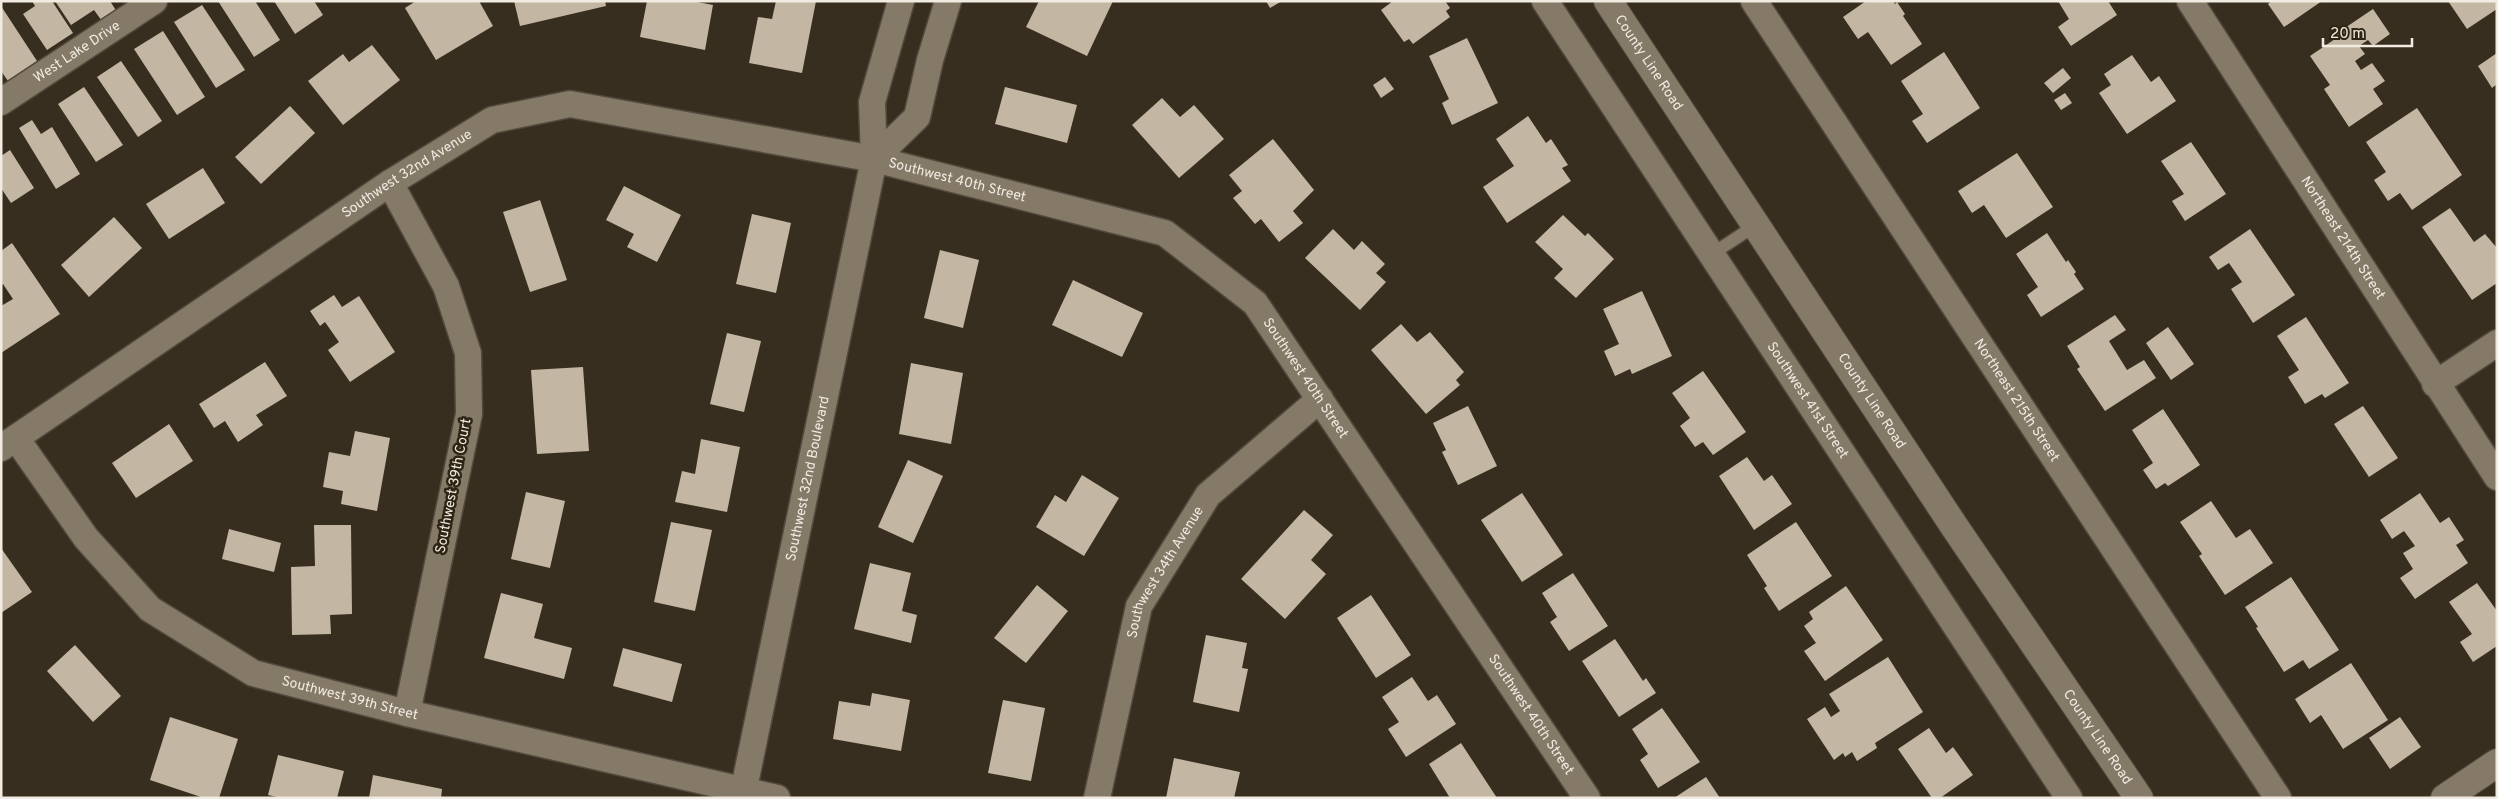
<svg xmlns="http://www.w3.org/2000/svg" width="2498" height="799" viewBox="0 0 2498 799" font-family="Overpass,sans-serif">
	<rect width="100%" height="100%" fill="#382e1f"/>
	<g fill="#c3b6a3">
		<path d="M 32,1 L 52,1 L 73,33 L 47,50 L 23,14 L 35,6 Z"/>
		<path d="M 55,1 L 110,1 L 117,12 L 102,21 L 94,10 L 71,25 Z"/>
		<path d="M 218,1 L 255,1 L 280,40 L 254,57 Z"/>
		<path d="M 274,1 L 314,1 L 323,15 L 295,34 Z"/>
		<path d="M 416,1 L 479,1 L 493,26 L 436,60 L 405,8 Z"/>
		<path d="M 514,1 L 605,1 L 606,6 L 520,26 Z"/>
		<path d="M 647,1 L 692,1 L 713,5 L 705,50 L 640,37 Z"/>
		<path d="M 776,1 L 816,1 L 802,73 L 749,63 L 758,17 L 772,19 Z"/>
		<path d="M 1039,1 L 1113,1 L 1087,56 L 1026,27 Z"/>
		<path d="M 1266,1 L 1282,1 L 1270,8 Z"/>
		<path d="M 1393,1 L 1445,1 L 1450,8 L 1446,11 L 1450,17 L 1413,44 L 1409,39 L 1404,42 L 1381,10 Z"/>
		<path d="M 1866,1 L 1893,1 L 1895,4 L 1897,2 L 1905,14 L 1903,16 L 1922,44 L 1891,65 L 1868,32 L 1858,39 L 1843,17 Z"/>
		<path d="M 2058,1 L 2108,1 L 2117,15 L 2071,46 L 2058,27 L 2069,19 Z"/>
		<path d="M 2271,1 L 2322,1 L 2284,27 L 2268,4 Z"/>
		<path d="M 2448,1 L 2497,1 L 2497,9 L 2467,29 Z"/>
		<path d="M 202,5 L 245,70 L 216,88 L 174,22 Z"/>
		<path d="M 1,6 L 37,61 L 8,81 L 1,71 Z"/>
		<path d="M 2373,9 L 2390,34 L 2373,46 L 2368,40 L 2359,46 L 2365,54 L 2355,61 L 2361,70 L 2372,63 L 2385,81 L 2373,89 L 2383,104 L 2349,127 L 2324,89 L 2330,85 L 2310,56 L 2335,39 L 2333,36 Z"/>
		<path d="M 163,31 L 205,97 L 177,115 L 134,49 Z"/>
		<path d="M 1467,38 L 1498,103 L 1452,125 L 1442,103 L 1449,99 L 1429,56 Z"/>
		<path d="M 372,45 L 400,80 L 343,125 L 308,81 L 343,54 L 349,62 Z"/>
		<path d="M 1944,52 L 1980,108 L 1927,143 L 1912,121 L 1923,114 L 1901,81 Z"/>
		<path d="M 2497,53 L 2497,84 L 2492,88 L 2478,66 Z"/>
		<path d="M 2132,55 L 2151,82 L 2159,76 L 2176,101 L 2127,134 L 2099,93 L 2111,85 L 2104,74 Z"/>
		<path d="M 121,61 L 162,121 L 138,137 L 97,77 Z"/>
		<path d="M 2063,68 L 2071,78 L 2053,93 L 2044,83 Z"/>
		<path d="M 1385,77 L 1394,89 L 1381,98 L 1373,85 Z"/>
		<path d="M 84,87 L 123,145 L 96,162 L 58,104 Z"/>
		<path d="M 1005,87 L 1077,105 L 1067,143 L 995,124 Z"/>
		<path d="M 2065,93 L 2072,103 L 2061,110 L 2054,100 Z"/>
		<path d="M 1162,98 L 1180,117 L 1194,105 L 1224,139 L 1179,178 L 1132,125 Z"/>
		<path d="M 290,106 L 315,133 L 261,184 L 235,157 Z"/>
		<path d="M 2417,108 L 2462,175 L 2412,210 L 2400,193 L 2388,201 L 2374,180 L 2386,172 L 2366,142 Z"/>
		<path d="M 1528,116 L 1546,143 L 1551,139 L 1568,165 L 1562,168 L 1571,181 L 1507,223 L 1483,187 L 1514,166 L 1496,139 Z"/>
		<path d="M 32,120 L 41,134 L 52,127 L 80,174 L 56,189 L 19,128 Z"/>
		<path d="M 1273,139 L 1314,190 L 1293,211 L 1303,223 L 1279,242 L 1261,219 L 1255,224 L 1233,198 L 1242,191 L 1229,175 Z"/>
		<path d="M 2191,142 L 2226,194 L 2185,221 L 2172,201 L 2184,194 L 2161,161 Z"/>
		<path d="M 10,150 L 34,188 L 11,203 L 1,188 L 1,156 Z"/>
		<path d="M 2017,153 L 2053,207 L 2006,238 L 1984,205 L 1972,213 L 1958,191 Z"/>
		<path d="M 203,168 L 225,203 L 169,239 L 146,204 Z"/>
		<path d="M 624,186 L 681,215 L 657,262 L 627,247 L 634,234 L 606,220 Z"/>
		<path d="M 540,200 L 567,280 L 530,292 L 503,212 Z"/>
		<path d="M 2450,208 L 2474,242 L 2485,234 L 2497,248 L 2497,283 L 2472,300 L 2422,227 Z"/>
		<path d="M 752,214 L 791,223 L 776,293 L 736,284 Z"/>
		<path d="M 1563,215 L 1585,236 L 1588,233 L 1614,259 L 1576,298 L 1554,278 L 1563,269 L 1535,242 Z"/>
		<path d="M 114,217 L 142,248 L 89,297 L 61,265 Z"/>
		<path d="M 1333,229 L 1354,250 L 1362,241 L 1385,264 L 1376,273 L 1386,282 L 1360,310 L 1305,258 Z"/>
		<path d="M 2250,229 L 2295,295 L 2253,323 L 2231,289 L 2242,282 L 2229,263 L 2218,270 L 2209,257 Z"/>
		<path d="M 2047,233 L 2066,262 L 2068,260 L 2076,272 L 2074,274 L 2084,289 L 2041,317 L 2027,295 L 2038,287 L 2016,254 Z"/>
		<path d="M 12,243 L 60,314 L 1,353 L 1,306 L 13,299 L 3,284 L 1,285 L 1,251 Z"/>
		<path d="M 940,250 L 979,260 L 963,328 L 924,318 Z"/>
		<path d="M 1073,280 L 1143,313 L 1122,357 L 1052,325 Z"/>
		<path d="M 1642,291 L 1672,356 L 1632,374 L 1630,369 L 1615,376 L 1604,351 L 1619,344 L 1603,309 Z"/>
		<path d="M 334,295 L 342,307 L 359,296 L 395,352 L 350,382 L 328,350 L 339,342 L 325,322 L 320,326 L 310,311 Z"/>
		<path d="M 2115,315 L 2126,330 L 2109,341 L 2127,370 L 2144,360 L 2156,378 L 2105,411 L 2077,369 L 2080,367 L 2067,346 Z"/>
		<path d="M 2306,317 L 2349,383 L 2325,398 L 2322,394 L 2305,404 L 2288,377 L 2299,370 L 2277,336 Z"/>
		<path d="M 1401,324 L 1417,342 L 1430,332 L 1464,372 L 1456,380 L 1460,385 L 1426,414 L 1371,350 Z"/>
		<path d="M 2168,327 L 2194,364 L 2171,380 L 2146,343 Z"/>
		<path d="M 727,333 L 761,341 L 744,412 L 710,404 Z"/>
		<path d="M 265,362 L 287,396 L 256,415 L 263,425 L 238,442 L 225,421 L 214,428 L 199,404 Z"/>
		<path d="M 911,363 L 963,373 L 951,444 L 899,434 Z"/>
		<path d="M 583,367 L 589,451 L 537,454 L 531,370 Z"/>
		<path d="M 1703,371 L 1746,432 L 1713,455 L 1703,442 L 1695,447 L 1680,426 L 1690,418 L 1672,393 Z"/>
		<path d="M 1468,406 L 1497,466 L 1458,485 L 1442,452 L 1446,450 L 1433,423 Z"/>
		<path d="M 2363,406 L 2398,458 L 2369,477 L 2334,424 Z"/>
		<path d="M 2163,409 L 2200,465 L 2168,486 L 2165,483 L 2156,489 L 2143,470 L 2153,463 L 2132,430 Z"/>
		<path d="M 169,424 L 193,461 L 136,498 L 112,463 Z"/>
		<path d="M 355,431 L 390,438 L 377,511 L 341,504 L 343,491 L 323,487 L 329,452 L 350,456 Z"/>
		<path d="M 701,439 L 740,447 L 727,512 L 675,502 L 682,471 L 695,474 Z"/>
		<path d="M 1747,457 L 1764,481 L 1772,475 L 1792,504 L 1754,530 L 1719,476 Z"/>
		<path d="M 908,460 L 943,476 L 913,543 L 878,527 Z"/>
		<path d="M 1082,475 L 1119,498 L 1084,556 L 1036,527 L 1055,495 L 1066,502 Z"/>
		<path d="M 526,492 L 565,501 L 550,568 L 511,559 Z"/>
		<path d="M 1522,493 L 1563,555 L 1522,582 L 1481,520 Z"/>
		<path d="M 2420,493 L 2440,523 L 2449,517 L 2464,540 L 2456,545 L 2468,563 L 2415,599 L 2400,578 L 2413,569 L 2403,553 L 2415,546 L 2404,531 L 2392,539 L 2380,520 Z"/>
		<path d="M 2211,501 L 2236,538 L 2250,529 L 2273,563 L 2225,595 L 2199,556 L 2202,554 L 2180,522 Z"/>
		<path d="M 1304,510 L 1333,535 L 1311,560 L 1326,574 L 1285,619 L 1241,579 Z"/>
		<path d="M 671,522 L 712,530 L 695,611 L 654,602 Z"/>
		<path d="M 1796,522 L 1832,576 L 1779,611 L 1764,588 L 1767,586 L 1747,555 Z"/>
		<path d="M 314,525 L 351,525 L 352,614 L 330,615 L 331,634 L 292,635 L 291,567 L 315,566 Z"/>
		<path d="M 229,529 L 281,543 L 274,572 L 222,559 Z"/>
		<path d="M 1,548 L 32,592 L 1,613 Z"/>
		<path d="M 870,563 L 911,573 L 902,611 L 917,615 L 911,643 L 854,629 Z"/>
		<path d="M 1573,573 L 1608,626 L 1569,651 L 1550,622 L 1557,617 L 1542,593 Z"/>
		<path d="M 2291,577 L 2339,650 L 2309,669 L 2303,660 L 2284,672 L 2256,628 L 2258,627 L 2245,607 Z"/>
		<path d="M 2477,583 L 2497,611 L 2497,646 L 2473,662 L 2460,642 L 2472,634 L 2449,602 Z"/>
		<path d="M 1037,585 L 1068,611 L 1026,663 L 994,638 Z"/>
		<path d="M 1846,586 L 1883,640 L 1825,681 L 1804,651 L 1816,643 L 1804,626 L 1813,619 L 1809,612 Z"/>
		<path d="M 501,593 L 543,604 L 534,638 L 572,648 L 564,679 L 484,658 Z"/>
		<path d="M 1371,595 L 1411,655 L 1376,678 L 1337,618 Z"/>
		<path d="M 1206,635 L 1247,643 L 1242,668 L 1248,669 L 1239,712 L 1193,702 Z"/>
		<path d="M 1615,639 L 1643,681 L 1646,678 L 1656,693 L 1619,717 L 1582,661 Z"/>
		<path d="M 75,645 L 121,696 L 93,722 L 47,671 Z"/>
		<path d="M 623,648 L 682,664 L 672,702 L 613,686 Z"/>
		<path d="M 1888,657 L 1923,712 L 1875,743 L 1877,748 L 1857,761 L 1852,752 L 1845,757 L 1843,753 L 1834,760 L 1807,719 L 1825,707 L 1831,717 L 1840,711 L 1829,694 Z"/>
		<path d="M 2351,663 L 2388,720 L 2343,749 L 2321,715 L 2310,723 L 2295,699 Z"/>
		<path d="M 1412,677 L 1428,701 L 1437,695 L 1456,724 L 1406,757 L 1388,729 L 1399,722 L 1382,697 Z"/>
		<path d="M 872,693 L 910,700 L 901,751 L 833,739 L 839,701 L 870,706 Z"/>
		<path d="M 1003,700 L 1045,708 L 1031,781 L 988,773 Z"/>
		<path d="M 1662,708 L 1700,762 L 1658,788 L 1640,760 L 1648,754 L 1632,729 Z"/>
		<path d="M 170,717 L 238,739 L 219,798 L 204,798 L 150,780 Z"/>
		<path d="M 2400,717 L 2421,747 L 2390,769 L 2369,738 Z"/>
		<path d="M 1929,728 L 1946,753 L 1953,747 L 1973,775 L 1940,798 L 1932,798 L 1898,749 Z"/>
		<path d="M 1461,743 L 1497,798 L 1450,798 L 1429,764 Z"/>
		<path d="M 278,755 L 344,771 L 337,798 L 281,798 L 268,795 Z"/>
		<path d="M 1174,758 L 1240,772 L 1234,798 L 1166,798 Z"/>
		<path d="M 373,775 L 442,789 L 441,798 L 369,798 Z"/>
		<path d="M 1706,777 L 1720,798 L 1674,798 Z"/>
	</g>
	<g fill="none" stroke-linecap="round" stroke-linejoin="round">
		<defs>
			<path id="lane" d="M 1712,254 L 1756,225"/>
			<g id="street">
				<path id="s1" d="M 1545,1 L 2069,798"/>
				<path id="s2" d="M 1754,1 L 2278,798"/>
				<path id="s3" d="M 2190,1 L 2497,477"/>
				<path id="s4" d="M 1,102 L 154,1"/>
				<path d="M 874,159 L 917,117 L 930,60 L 948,1"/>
				<path d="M 390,183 L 446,286 L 468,353 L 469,414 L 407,713"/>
				<path d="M 2435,384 L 2497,343"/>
				<path id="s5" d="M 16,438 L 86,538 L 150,609 L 253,673 L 407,713 L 777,798"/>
				<path id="s6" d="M 1,448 L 390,183 L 492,120 L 570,104 L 874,159 L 1165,233 L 1255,303 L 1587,798"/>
				<path id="s7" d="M 742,798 L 874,159 L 872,102 L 901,1"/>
				<path id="s8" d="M 1097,798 L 1139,606 L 1208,495 L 1320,399"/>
			</g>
			<g id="secondary">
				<path id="s9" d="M 1608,1 L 1954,526 L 2139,798"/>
				<path d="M 2445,798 L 2497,763"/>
			</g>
		</defs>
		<use href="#lane" stroke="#52493c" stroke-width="15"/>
		<use href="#street" stroke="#52493c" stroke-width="29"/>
		<use href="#secondary" stroke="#52493c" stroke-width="30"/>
		<use href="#lane" stroke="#857968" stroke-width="12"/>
		<use href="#street" stroke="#857968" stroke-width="26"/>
		<use href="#secondary" stroke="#857968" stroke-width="28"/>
	</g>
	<g text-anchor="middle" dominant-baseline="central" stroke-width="5" stroke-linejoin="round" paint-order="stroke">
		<g font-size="14" fill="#f1ebe1" stroke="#2e2515">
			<text stroke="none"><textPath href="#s4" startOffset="91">West Lake Drive</textPath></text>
			<text stroke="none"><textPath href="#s9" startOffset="74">County Line Road</textPath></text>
			<text stroke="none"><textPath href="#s6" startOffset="490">Southwest 32nd Avenue</textPath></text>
			<text stroke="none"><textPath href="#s6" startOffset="1065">Southwest 40th Street</textPath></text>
			<text stroke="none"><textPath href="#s3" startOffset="282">Northeast 214th Street</textPath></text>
			<text stroke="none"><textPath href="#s6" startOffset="1484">Southwest 40th Street</textPath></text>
			<text stroke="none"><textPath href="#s1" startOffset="478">Southwest 41st Street</textPath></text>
			<text stroke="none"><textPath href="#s2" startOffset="478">Northeast 215th Street</textPath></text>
			<text stroke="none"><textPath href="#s9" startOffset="479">County Line Road</textPath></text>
			<text stroke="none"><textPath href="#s7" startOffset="326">Southwest 32nd Boulevard</textPath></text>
			<text transform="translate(454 486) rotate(-79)">Southwest 39th Court</text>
			<text stroke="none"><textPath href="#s8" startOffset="238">Southwest 34th Avenue</textPath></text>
			<text stroke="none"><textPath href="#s5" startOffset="439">Southwest 39th Street</textPath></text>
			<text stroke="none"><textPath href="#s6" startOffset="1889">Southwest 40th Street</textPath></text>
			<text stroke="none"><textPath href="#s9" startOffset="884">County Line Road</textPath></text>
		</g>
	</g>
	<rect width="2498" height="799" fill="none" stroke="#f1ebe1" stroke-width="5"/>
	<path d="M2323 38v8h89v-8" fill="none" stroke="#f1ebe1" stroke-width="2.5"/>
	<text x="2330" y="38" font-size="15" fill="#f1ebe1" stroke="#2e2515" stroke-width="4" paint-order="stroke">20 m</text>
</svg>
